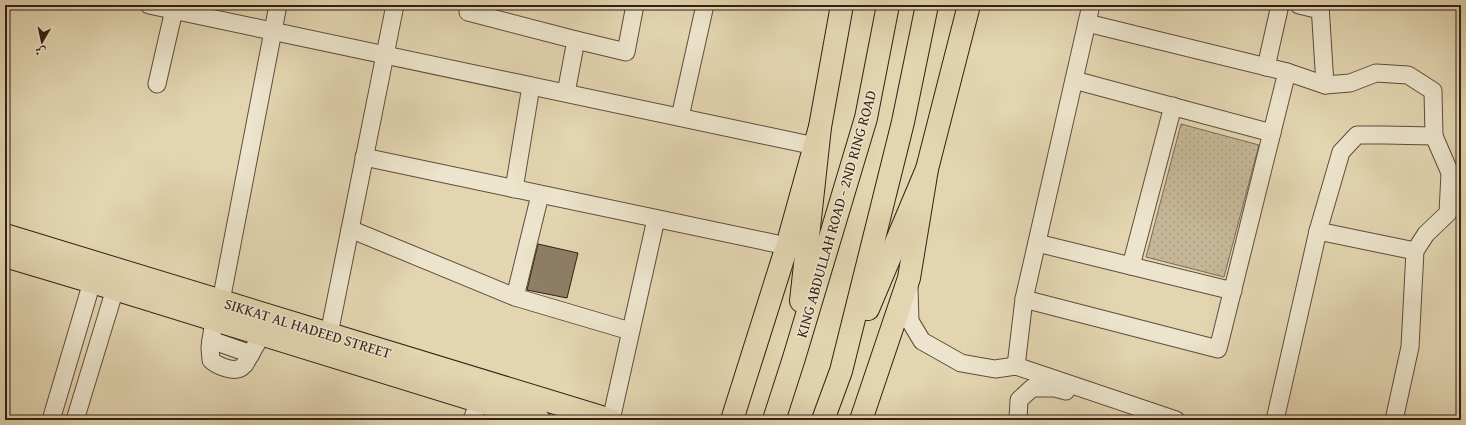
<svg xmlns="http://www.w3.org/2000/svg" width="1466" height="425" viewBox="0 0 1466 425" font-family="'Gentium Book Plus',Amiri,serif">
	<defs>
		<pattern id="park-dots" width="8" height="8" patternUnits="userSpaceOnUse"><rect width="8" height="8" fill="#c4b696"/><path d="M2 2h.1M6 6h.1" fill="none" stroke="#a99c81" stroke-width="1.8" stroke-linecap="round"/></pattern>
	</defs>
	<rect width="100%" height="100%" fill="#e2d5b0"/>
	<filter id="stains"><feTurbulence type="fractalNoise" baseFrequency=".005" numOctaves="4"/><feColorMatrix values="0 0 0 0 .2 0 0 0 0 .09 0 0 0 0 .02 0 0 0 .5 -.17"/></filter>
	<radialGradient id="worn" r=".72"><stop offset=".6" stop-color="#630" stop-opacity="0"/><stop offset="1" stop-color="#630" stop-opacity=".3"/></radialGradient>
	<path fill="url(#park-dots)" stroke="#7c6a56" d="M 1181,124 L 1259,145 L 1224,277 L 1146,257 Z"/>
	<path fill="#8e7e66" stroke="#331f16" d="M 538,244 L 578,253 L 567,298 L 527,290 Z"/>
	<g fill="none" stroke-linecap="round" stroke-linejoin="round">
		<defs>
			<g id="minor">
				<path d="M 149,5 L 815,146"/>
				<path d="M 470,5 L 468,12 L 576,40 L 626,52 L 635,5"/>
				<path d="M 1299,5 L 1320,10"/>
				<path d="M 1320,5 L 1325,85"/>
				<path d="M 1087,23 L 1287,72 L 1325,85 L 1350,83 L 1376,73 L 1408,75 L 1433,91 L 1434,136 L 1450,173 L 1448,213 L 1426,234 L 1415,251 L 1410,347 L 1394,420"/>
				<path d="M 1266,67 L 1280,5"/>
				<path d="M 1074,80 L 1272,133"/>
				<path d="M 157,84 L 174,10"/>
				<path d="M 566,93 L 576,40"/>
				<path d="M 680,117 L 705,5"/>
				<path d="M 364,157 L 787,246"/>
				<path d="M 514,189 L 531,86"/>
				<path d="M 350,229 L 515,297 L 630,331"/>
				<path d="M 1318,231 L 1415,251"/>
				<path d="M 1037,243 L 1233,291"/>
				<path d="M 1131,266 L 1173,106"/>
				<path d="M 909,287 L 910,321 L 922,341 L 961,363 L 995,369 L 1016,366 L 1176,420"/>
				<path d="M 515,297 L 540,195"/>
				<path d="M 1024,299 L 1218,349 L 1287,72"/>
				<path d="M 221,301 L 278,5"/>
				<path d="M 214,320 L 210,347 L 211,360 C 216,365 230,371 237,369 C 241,369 243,366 245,364 L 262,334"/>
				<path d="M 329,334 L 395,5"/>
				<path d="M 211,340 L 251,354"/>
				<path d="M 1016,366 L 1024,299 L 1091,5"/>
				<path d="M 51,420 L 92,282"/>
				<path d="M 75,420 L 115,289"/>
				<path d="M 472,420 L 479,401"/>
				<path d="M 611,420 L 656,219"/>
				<path d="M 1018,420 L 1019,400 L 1032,388 L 1055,388 L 1066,391"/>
				<path d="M 1275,420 L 1318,231 L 1341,152 L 1357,135 L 1384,135 L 1434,136"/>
			</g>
			<g id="major">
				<path d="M 5,235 L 611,420"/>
				<path d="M 5,256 L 92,282 L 539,420"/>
				<path d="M 732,420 L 787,246 L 820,127 L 842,5"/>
				<path d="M 861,420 L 909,278 L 927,169 L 969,5"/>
			</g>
			<g id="highway">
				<path d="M 801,301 L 820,127"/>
				<path d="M 868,309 L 927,169"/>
				<path d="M 774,420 L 794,358 L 866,118 L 888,5"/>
				<path d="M 823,420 L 841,371 L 903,122 L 927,5"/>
			</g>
		</defs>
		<use href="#minor" stroke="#5f4c3c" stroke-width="19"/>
		<use href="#major" stroke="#331f16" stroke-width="24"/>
		<use href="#highway" stroke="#331f16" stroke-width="24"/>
		<use href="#minor" stroke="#ece4cc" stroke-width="17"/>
		<use href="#major" stroke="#e2d5b0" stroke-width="22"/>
		<use href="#highway" stroke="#e2d5b0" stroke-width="22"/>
	</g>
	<g text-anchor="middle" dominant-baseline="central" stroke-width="3" stroke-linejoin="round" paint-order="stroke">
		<g font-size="15" fill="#331f16" stroke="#ece4cc">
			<text transform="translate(836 214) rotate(-74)">KING ABDULLAH ROAD - 2ND RING ROAD</text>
			<text transform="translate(308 328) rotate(17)">SIKKAT AL HADEED STREET</text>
		</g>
	</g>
	<rect width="1466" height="425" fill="none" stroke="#e2d5b0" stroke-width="20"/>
	<rect x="6" y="6" width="1454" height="413" fill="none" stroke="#331f16" stroke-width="2"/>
	<rect x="10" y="10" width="1446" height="405" fill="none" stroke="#331f16"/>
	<g transform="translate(42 42) rotate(189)" stroke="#ece4cc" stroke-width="3" paint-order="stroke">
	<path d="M0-3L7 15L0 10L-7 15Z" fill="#331f16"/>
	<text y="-6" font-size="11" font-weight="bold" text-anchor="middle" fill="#331f16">ش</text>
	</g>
	<rect width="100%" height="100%" filter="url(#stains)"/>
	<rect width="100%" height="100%" fill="url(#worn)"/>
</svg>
